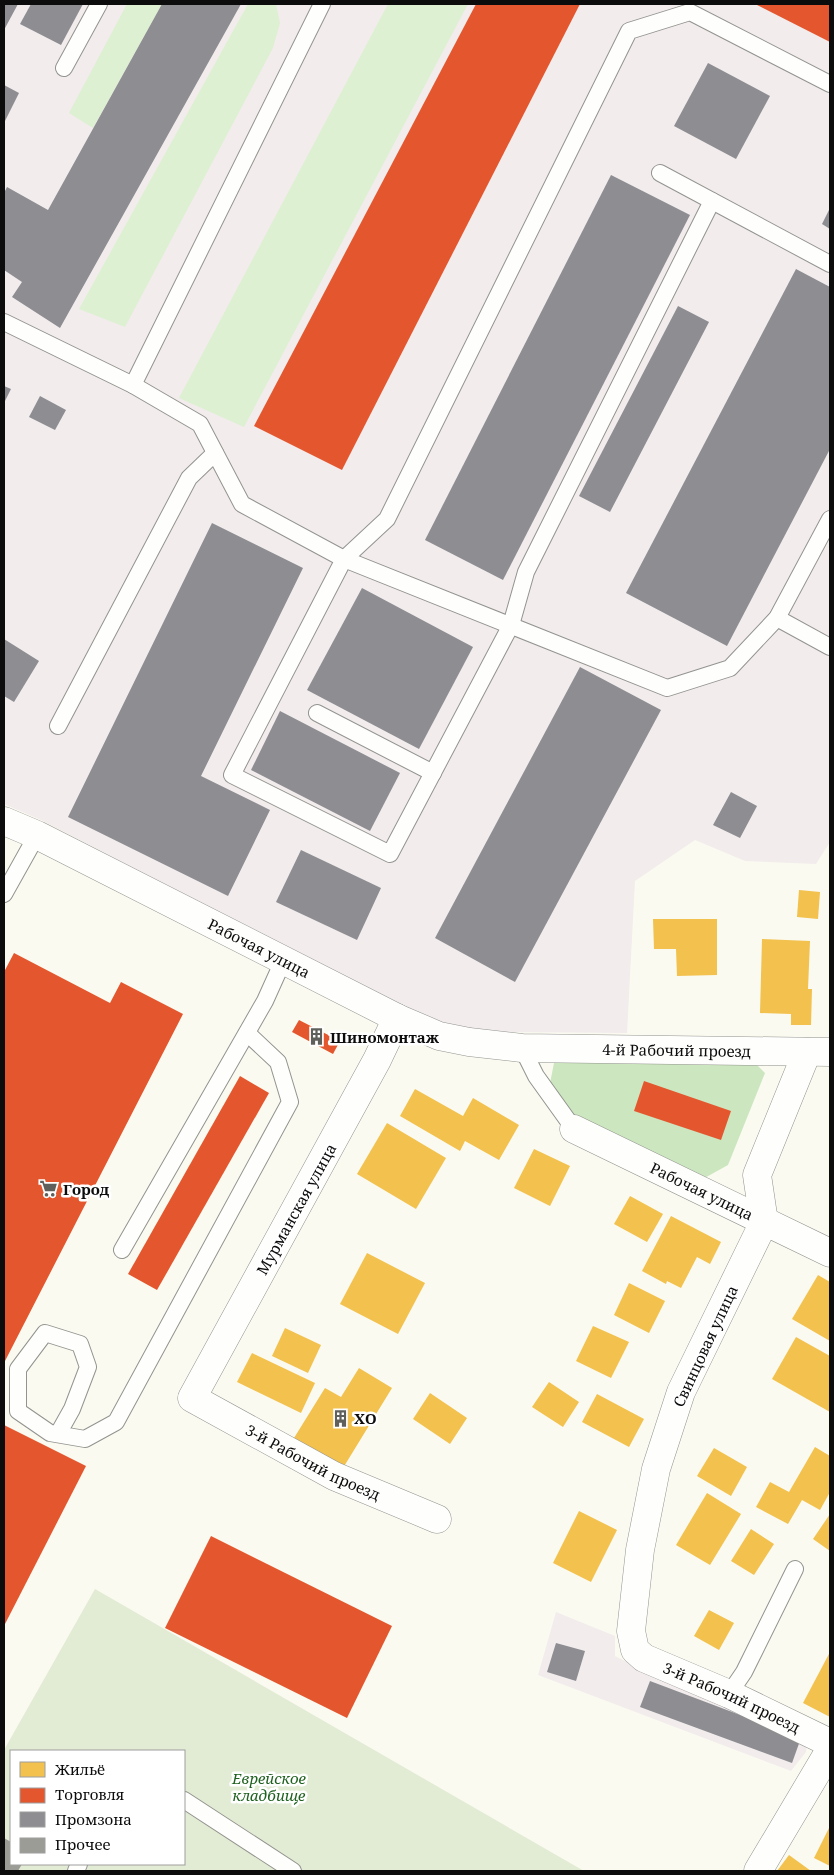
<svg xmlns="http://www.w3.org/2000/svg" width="834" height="1875" viewBox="0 0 834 1875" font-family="'Noto Serif',serif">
	<rect width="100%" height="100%" fill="#fafaf0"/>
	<g fill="#f2eced">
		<path d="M 4,4 L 830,4 L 830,842 L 816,864 L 745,861 L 695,840 L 635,881 L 627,1033 L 497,1032 L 446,1025 L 401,1006 L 41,820 L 4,804 Z"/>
		<path d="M 556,1612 L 615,1636 L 615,1656 L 643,1670 L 807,1738 L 806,1752 L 791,1771 L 538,1675 Z"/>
	</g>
	<g fill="#ddf0d1">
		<path d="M 127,4 L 162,4 L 93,128 L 69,113 Z"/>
		<path d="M 248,4 L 276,4 L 280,23 L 273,48 L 125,327 L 79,309 Z"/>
		<path d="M 388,4 L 468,4 L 244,427 L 179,398 Z"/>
	</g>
	<path fill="#cce7bf" d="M 555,1058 L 757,1065 L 765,1073 L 728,1165 L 701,1180 L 580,1122 L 550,1083 Z"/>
	<path fill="#e2ebd4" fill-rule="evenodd" d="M 95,1589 L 584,1871 L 4,1871 L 4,1750 ZM 11,1751 L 184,1751 L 184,1864 L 11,1864 Z"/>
	<g fill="#f2c14e">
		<path d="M 799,890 L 820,892 L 818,919 L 797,917 Z"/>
		<path d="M 653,919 L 717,919 L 717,975 L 677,976 L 676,949 L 654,949 Z"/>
		<path d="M 762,939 L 810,941 L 808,989 L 812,989 L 811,1025 L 791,1025 L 791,1014 L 760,1013 Z"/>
		<path d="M 415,1089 L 463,1116 L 473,1098 L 519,1125 L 499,1160 L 465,1141 L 460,1151 L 400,1116 Z"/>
		<path d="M 387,1123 L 446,1158 L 416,1209 L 357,1174 Z"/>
		<path d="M 534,1149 L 570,1166 L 550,1206 L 514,1188 Z"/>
		<path d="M 630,1196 L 663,1214 L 647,1242 L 614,1224 Z"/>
		<path d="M 671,1216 L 721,1242 L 710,1264 L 697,1257 L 681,1288 L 667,1281 L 666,1284 L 642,1271 Z"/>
		<path d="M 367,1253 L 425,1283 L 398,1334 L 340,1304 Z"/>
		<path d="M 818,1275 L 830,1282 L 830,1341 L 792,1319 Z"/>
		<path d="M 629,1283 L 665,1301 L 649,1333 L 614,1315 Z"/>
		<path d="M 593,1326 L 629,1342 L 611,1378 L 576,1361 Z"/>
		<path d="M 285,1328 L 321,1345 L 308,1373 L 272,1356 Z"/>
		<path d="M 796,1337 L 830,1356 L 830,1412 L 772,1379 Z"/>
		<path d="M 252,1353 L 315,1383 L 301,1413 L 237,1382 Z"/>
		<path d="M 359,1368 L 392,1388 L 343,1468 L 294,1438 L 325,1388 L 341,1397 Z"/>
		<path d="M 549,1382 L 579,1402 L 563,1427 L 532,1407 Z"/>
		<path d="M 430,1393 L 467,1418 L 450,1444 L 413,1419 Z"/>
		<path d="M 597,1394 L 644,1419 L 629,1447 L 582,1422 Z"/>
		<path d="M 815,1447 L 830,1456 L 830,1492 L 820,1510 L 802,1500 L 788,1524 L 756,1507 L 770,1482 L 789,1492 Z"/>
		<path d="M 714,1448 L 747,1467 L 731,1496 L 697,1476 Z"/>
		<path d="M 707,1493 L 741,1514 L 710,1565 L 676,1545 Z"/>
		<path d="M 579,1511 L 617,1530 L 591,1582 L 553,1563 Z"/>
		<path d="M 830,1514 L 830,1551 L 813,1539 Z"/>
		<path d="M 751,1529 L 774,1544 L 754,1575 L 731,1561 Z"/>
		<path d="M 709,1610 L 734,1623 L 719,1650 L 694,1636 Z"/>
		<path d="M 830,1652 L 830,1717 L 803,1703 Z"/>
		<path d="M 830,1826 L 830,1866 L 814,1858 Z"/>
		<path d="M 789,1855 L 811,1871 L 777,1871 Z"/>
	</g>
	<g fill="#e4572e">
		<path d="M 476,4 L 580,4 L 342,470 L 254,426 Z"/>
		<path d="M 755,4 L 830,4 L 830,42 Z"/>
		<path d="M 14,953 L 110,1003 L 121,982 L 183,1014 L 4,1363 L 4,972 Z"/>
		<path d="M 299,1020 L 340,1041 L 333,1054 L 292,1032 Z"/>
		<path d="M 240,1076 L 269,1093 L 157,1290 L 128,1274 Z"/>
		<path d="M 644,1081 L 731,1111 L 721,1140 L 634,1111 Z"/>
		<path d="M 4,1425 L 86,1466 L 4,1626 Z"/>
		<path d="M 211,1536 L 392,1626 L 347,1718 L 165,1628 Z"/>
	</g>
	<g fill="#8d8d92">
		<path d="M 4,4 L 18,4 L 4,30 Z"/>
		<path d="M 31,4 L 83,4 L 61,45 L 20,24 Z"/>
		<path d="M 162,4 L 241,4 L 60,328 L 12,297 L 22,282 L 4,270 L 4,193 L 7,187 L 48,210 Z"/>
		<path d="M 708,63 L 770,96 L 736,159 L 674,126 Z"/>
		<path d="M 4,85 L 19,93 L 4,123 Z"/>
		<path d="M 611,175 L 690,215 L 503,580 L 425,540 Z"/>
		<path d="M 830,208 L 830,229 L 822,224 Z"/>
		<path d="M 796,269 L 830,287 L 830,449 L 727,646 L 626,593 Z"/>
		<path d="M 678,306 L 709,322 L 610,512 L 579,496 Z"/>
		<path d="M 4,386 L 11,389 L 4,403 Z"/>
		<path d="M 40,396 L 66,410 L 55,430 L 29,417 Z"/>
		<path d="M 212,523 L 303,568 L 201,776 L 270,810 L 228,896 L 68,817 Z"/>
		<path d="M 362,588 L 473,647 L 419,749 L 307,690 Z"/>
		<path d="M 4,639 L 39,661 L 14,702 L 4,696 Z"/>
		<path d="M 580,667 L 661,710 L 515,982 L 435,938 Z"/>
		<path d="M 280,711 L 400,773 L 370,831 L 251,770 Z"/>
		<path d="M 731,792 L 757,806 L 740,838 L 713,825 Z"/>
		<path d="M 301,850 L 381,888 L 357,940 L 276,902 Z"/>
		<path d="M 556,1643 L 585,1651 L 576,1681 L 547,1672 Z"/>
		<path d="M 650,1681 L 801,1738 L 792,1763 L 640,1707 Z"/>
	</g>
	<path fill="#9c9c96" d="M 4,1838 L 11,1842 L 11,1864 L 22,1864 L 18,1871 L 4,1871 Z"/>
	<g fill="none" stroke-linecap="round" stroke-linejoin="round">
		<defs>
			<g id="lane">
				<path d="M 64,68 L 99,4"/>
				<path d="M 660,173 L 830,264"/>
				<path d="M 712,201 L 526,572 L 511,625 L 390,854 L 232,775 L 344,559 L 387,519 L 629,31 L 690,12 L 830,84"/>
				<path d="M 4,322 L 133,385 L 200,424 L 242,504 L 344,559 L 667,688 L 730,668 L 777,618 L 830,519"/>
				<path d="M 133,385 L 322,4"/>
				<path d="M 777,618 L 830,647"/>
				<path d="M 317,713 L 433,773"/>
				<path d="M 58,726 L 189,478 L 215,453"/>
				<path d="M 4,894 L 37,835"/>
				<path d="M 522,1048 L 536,1076 L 574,1129"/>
				<path d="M 122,1250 L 265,1001 L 283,961"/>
				<path d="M 58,1434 L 72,1409 L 88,1367 L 80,1344 L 45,1333 L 18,1369 L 18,1411 L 50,1433 L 85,1439 L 116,1422 L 290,1102 L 278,1062 L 247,1033"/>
				<path d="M 729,1694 L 744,1672 L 795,1569"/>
				<path d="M 184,1800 L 293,1871"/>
				<path d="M 76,1871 L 79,1864"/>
			</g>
			<g id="street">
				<path id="s1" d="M 4,821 L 37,835 L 397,1018 L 439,1036 L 469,1042 L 522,1048 L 830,1052"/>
				<path id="s2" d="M 397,1018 L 377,1060 L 192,1398 L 334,1476 L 437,1519"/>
				<path id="s3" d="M 807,1052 L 757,1175 L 764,1222 L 681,1392 L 656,1469 L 640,1550 L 631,1631 L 635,1650 L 644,1658 L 729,1694 L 830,1743"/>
				<path id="s4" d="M 574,1129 L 830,1253"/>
				<path d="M 758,1871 L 830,1750"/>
			</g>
		</defs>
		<use href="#lane" stroke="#93938f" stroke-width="18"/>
		<use href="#street" stroke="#93938f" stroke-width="29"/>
		<use href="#lane" stroke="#fefefd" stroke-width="16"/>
		<use href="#street" stroke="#fefefd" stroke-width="28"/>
	</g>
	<defs>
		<symbol id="building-bare" viewBox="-9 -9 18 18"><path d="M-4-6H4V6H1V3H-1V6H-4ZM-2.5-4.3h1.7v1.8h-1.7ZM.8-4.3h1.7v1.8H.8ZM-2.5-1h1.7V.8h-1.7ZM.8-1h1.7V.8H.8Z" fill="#5f5f5c" stroke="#fff" stroke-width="2.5" paint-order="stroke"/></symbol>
		<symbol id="supermarket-bare" viewBox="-9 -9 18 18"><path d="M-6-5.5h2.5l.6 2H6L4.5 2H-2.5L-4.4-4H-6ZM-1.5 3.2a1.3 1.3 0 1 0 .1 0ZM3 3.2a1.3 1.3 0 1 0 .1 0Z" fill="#5f5f5c" stroke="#fff" stroke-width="2.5" paint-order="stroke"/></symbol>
	</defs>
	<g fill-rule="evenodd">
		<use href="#building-bare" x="304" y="1024" width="25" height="25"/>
		<use href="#supermarket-bare" x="36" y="1176" width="25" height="25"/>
		<use href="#building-bare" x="328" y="1406" width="25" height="25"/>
	</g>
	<g text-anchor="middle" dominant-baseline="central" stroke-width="5" stroke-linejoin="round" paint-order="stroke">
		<g font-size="15" fill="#0c0c0c" stroke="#fff">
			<text stroke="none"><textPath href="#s1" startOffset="285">Рабочая улица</textPath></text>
			<text stroke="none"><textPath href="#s1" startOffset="724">4-й Рабочий проезд</textPath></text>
			<text stroke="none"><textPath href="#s4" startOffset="142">Рабочая улица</textPath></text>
			<text transform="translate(296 1209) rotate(-61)">Мурманская улица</text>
			<text transform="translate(705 1346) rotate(-65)">Свинцовая улица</text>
			<text stroke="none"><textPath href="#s2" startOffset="569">3-й Рабочий проезд</textPath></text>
			<text stroke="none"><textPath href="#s3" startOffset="742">3-й Рабочий проезд</textPath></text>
		</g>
		<g font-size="15" font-weight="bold" fill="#0c0c0c" stroke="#fff" text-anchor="start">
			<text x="330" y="1037">Шиномонтаж</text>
			<text x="63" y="1189">Город</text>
			<text x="354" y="1418">ХО</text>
		</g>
		<g font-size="15" font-style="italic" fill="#1f611f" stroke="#fff">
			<text x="269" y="1778">Еврейское<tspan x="269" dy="17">кладбище</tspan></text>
		</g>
	</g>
	<rect width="834" height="1875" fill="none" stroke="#0c0c0c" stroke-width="10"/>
	<rect x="10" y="1750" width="175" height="115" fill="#ffffff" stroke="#9e9e9e"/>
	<rect x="20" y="1762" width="25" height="15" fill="#f2c14e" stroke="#9e9e9e"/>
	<text x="55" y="1775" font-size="15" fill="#0c0c0c">Жильё</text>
	<rect x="20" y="1788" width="25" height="15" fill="#e4572e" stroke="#9e9e9e"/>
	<text x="55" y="1800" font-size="15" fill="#0c0c0c">Торговля</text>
	<rect x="20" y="1812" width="25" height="15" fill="#8d8d92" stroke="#9e9e9e"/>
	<text x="55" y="1825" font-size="15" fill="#0c0c0c">Промзона</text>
	<rect x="20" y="1838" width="25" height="15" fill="#9c9c96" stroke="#9e9e9e"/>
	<text x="55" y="1850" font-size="15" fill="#0c0c0c">Прочее</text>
</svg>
